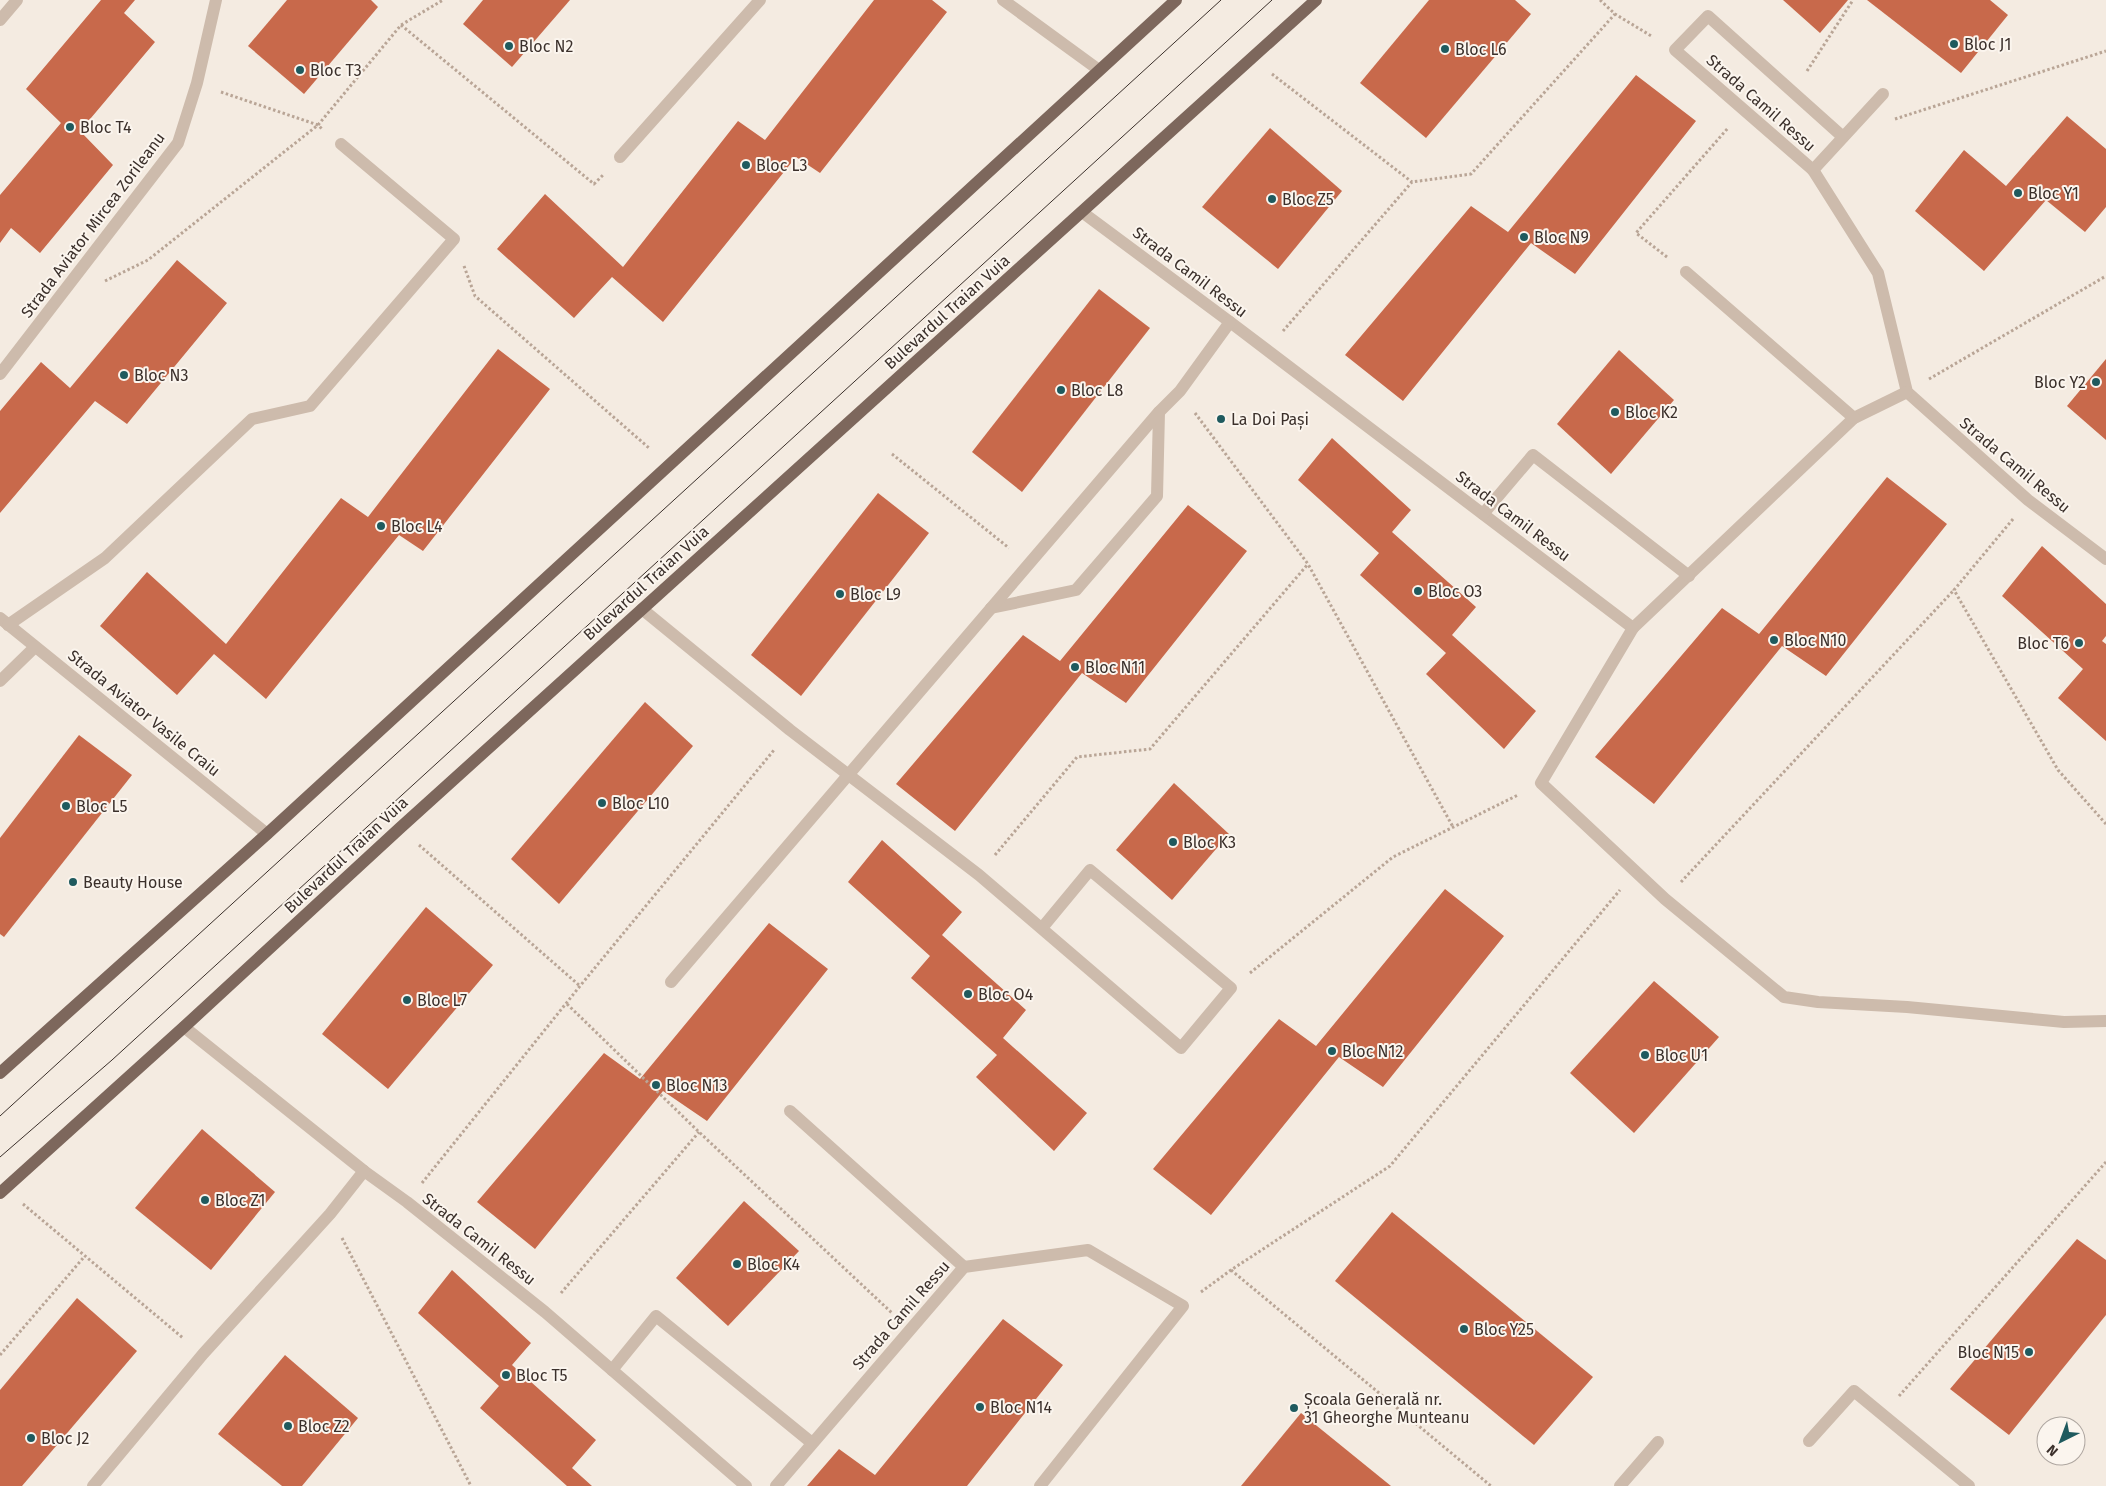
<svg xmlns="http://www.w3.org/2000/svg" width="2106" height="1486" viewBox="0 0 2106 1486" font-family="'Fira Sans',sans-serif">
	<rect width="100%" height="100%" fill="#f4ebe1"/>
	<g fill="#c8694b">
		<path d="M 101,0 L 135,0 L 124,13 L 155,42 L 80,131 L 113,165 L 40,253 L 11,228 L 0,243 L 0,195 L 61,123 L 26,89 Z"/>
		<path d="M 287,0 L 371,0 L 378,7 L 304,94 L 248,46 Z"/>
		<path d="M 483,0 L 570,0 L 512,67 L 463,24 Z"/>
		<path d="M 874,0 L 932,0 L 947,12 L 820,173 L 796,157 L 663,322 L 612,277 L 574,318 L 497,249 L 545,194 L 623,267 L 738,121 L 765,140 Z"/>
		<path d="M 1429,0 L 1515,0 L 1531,14 L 1426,138 L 1360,83 Z"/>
		<path d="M 1783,0 L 1848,0 L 1820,33 Z"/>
		<path d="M 1867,0 L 1990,0 L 2008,15 L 1961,73 Z"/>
		<path d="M 1636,75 L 1696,121 L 1575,274 L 1531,243 L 1403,401 L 1345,355 L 1471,206 L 1508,232 Z"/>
		<path d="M 2067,116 L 2106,149 L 2106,207 L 2085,232 L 2046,200 L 1984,271 L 1915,211 L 1964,150 L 2006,186 Z"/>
		<path d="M 1270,128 L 1342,191 L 1278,269 L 1202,207 Z"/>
		<path d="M 177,260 L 227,303 L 127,424 L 95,401 L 0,513 L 0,411 L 41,362 L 70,388 Z"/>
		<path d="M 1099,289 L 1150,328 L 1022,492 L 972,452 Z"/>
		<path d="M 498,349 L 550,389 L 423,551 L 399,535 L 266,699 L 214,654 L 177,695 L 100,626 L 147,572 L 226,644 L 341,498 L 368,517 Z"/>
		<path d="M 1619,350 L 1674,400 L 1611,474 L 1557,424 Z"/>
		<path d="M 2106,359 L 2106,440 L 2067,406 Z"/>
		<path d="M 1332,438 L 1411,510 L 1392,532 L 1476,607 L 1452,635 L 1536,711 L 1504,749 L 1426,674 L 1446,653 L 1360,575 L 1379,553 L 1298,480 Z"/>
		<path d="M 1887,477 L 1947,524 L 1826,676 L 1782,646 L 1654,804 L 1595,757 L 1722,608 L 1759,634 Z"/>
		<path d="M 878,493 L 929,533 L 801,696 L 751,655 Z"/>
		<path d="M 1188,505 L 1247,551 L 1126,703 L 1082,673 L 955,831 L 896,784 L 1023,635 L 1060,661 Z"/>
		<path d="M 2042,546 L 2106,604 L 2106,636 L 2102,641 L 2106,644 L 2106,741 L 2058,698 L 2083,669 L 2002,596 Z"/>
		<path d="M 645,702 L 693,746 L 559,904 L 511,859 Z"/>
		<path d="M 79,735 L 132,775 L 4,937 L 0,934 L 0,838 Z"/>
		<path d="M 1174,783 L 1229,834 L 1172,900 L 1116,850 Z"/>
		<path d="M 882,840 L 962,912 L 942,935 L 1026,1010 L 1003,1038 L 1087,1113 L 1054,1151 L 976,1077 L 997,1055 L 911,978 L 930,956 L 848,882 Z"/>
		<path d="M 1445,889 L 1504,936 L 1383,1087 L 1339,1057 L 1211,1215 L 1153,1169 L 1279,1019 L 1316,1046 Z"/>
		<path d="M 426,907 L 493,965 L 388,1089 L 322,1034 Z"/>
		<path d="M 769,923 L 828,969 L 707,1121 L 663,1091 L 535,1249 L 477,1202 L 604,1053 L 640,1079 Z"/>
		<path d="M 1654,981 L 1719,1037 L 1634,1133 L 1570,1073 Z"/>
		<path d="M 202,1129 L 275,1192 L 211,1270 L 135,1208 Z"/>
		<path d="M 744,1201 L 799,1251 L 728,1326 L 676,1278 Z"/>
		<path d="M 1392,1212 L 1593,1377 L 1534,1445 L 1335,1281 Z"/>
		<path d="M 2077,1239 L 2106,1260 L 2106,1315 L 2009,1435 L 1950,1389 Z"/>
		<path d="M 452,1270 L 531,1343 L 512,1365 L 596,1440 L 572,1468 L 592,1486 L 567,1486 L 480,1408 L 499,1386 L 418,1313 Z"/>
		<path d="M 77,1298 L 137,1351 L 22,1486 L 0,1486 L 0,1390 Z"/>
		<path d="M 1003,1319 L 1063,1365 L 967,1486 L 807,1486 L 839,1449 L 875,1475 Z"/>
		<path d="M 285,1355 L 358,1418 L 302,1486 L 282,1486 L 218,1434 Z"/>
		<path d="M 1301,1413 L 1391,1486 L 1241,1486 Z"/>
	</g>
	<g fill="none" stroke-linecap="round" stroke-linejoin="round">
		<g stroke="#b9a596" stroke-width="3" stroke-dasharray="2.5 2.5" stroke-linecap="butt">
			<path d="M 1600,0 L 1615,14 L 1653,37"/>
			<path d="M 401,25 L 594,184 L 604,174"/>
			<path d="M 1807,71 L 1853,0"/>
			<path d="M 1272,74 L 1412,182"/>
			<path d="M 221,92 L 318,125 L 323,130"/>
			<path d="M 1895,119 L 2106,51"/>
			<path d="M 1667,257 L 1636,233 L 1728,128"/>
			<path d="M 464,266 L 475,296 L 649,448"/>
			<path d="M 105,281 L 148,260 L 318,125 L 401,25 L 443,0"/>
			<path d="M 1283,331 L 1412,182 L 1471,174 L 1615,14"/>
			<path d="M 1929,379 L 2106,276"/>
			<path d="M 1195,413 L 1308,564 L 1453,827"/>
			<path d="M 892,454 L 1009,548"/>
			<path d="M 2013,519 L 1954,590 L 2058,770 L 2106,824"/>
			<path d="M 419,845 L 580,986"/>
			<path d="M 995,855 L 1077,757 L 1150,749 L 1308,564"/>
			<path d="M 1681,882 L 1954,590"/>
			<path d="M 1250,973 L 1393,857 L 1518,795"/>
			<path d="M 567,1004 L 699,1132 L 892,1313"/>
			<path d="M 422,1183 L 580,986 L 774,750"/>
			<path d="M 23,1204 L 183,1338"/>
			<path d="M 342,1238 L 471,1486"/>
			<path d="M 1231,1270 L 1491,1486"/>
			<path d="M 1201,1292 L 1231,1270 L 1390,1166 L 1620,890"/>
			<path d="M 561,1293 L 699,1132"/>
			<path d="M 0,1355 L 84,1257"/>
			<path d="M 1899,1396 L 2106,1162"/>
		</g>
		<g stroke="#cdbbac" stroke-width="12">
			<path d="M 1003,0 L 1099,70"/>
			<path d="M 0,20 L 17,0"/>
			<path d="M 1843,137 L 1708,16 L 1675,50 L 1813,170 L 1878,273 L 1907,392 L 2028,500 L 2106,559"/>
			<path d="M 620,157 L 760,0"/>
			<path d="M 1813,170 L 1883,94"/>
			<path d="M 1082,212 L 1230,322 L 1633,628 L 1854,418 L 1907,392"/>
			<path d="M 1686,272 L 1854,418"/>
			<path d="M 0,374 L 178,143 L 197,83 L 216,0"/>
			<path d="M 1483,514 L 1533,455 L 1689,576"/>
			<path d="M 991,608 L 1076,590 L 1157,496 L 1159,412"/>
			<path d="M 642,609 L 790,730 L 979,875 L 1181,1048 L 1231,988 L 1090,870 L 1042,928"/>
			<path d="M 0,618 L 267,834"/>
			<path d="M 8,625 L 105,558 L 252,419 L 310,406 L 454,239 L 341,144"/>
			<path d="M 1633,628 L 1541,783 L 1665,899 L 1784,997 L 1818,1002 L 1907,1007 L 2064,1022 L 2106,1021"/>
			<path d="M 0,681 L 35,647"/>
			<path d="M 671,982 L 1159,412 L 1180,391 L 1230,322"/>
			<path d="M 184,1027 L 364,1171 L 407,1202 L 545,1312 L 746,1486"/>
			<path d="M 790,1111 L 964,1267"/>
			<path d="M 612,1370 L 656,1316 L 812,1443"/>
			<path d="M 1809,1441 L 1854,1391 L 1969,1486"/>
			<path d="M 93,1486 L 203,1354 L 330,1214 L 364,1171"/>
			<path d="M 776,1486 L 964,1267 L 1088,1250 L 1183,1306 L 1040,1486"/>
			<path d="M 1620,1486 L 1658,1442"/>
		</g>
		<g stroke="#7d675c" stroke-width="12">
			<path d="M 0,1073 L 267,834 L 1176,0"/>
			<path d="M 0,1193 L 184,1027 L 400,828 L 1316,0"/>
		</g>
		<g stroke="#3b302b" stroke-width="1">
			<path d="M 0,1116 L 1221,0"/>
			<path d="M 0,1157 L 112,1060 L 1272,0"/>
		</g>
	</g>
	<g fill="#1f5a5e" stroke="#fbf5ee" stroke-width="2">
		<circle cx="1954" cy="44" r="5"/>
		<circle cx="509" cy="46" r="5"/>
		<circle cx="1445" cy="49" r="5"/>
		<circle cx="300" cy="70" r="5"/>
		<circle cx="70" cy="127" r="5"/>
		<circle cx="746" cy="165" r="5"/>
		<circle cx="2018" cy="193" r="5"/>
		<circle cx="1272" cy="199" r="5"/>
		<circle cx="1524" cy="237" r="5"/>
		<circle cx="124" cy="375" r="5"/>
		<circle cx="2096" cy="382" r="5"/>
		<circle cx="1061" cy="390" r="5"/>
		<circle cx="1615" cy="412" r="5"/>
		<circle cx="1221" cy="419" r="5"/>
		<circle cx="381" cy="526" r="5"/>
		<circle cx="1418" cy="591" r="5"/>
		<circle cx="840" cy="594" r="5"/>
		<circle cx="1774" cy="640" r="5"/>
		<circle cx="2079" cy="643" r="5"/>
		<circle cx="1075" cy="667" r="5"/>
		<circle cx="602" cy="803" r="5"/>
		<circle cx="66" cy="806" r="5"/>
		<circle cx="1173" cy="842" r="5"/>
		<circle cx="73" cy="882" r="5"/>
		<circle cx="968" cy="994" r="5"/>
		<circle cx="407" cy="1000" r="5"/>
		<circle cx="1332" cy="1051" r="5"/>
		<circle cx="1645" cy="1055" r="5"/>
		<circle cx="656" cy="1085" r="5"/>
		<circle cx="205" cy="1200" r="5"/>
		<circle cx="737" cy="1264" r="5"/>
		<circle cx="1464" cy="1329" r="5"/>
		<circle cx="2029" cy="1352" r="5"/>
		<circle cx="506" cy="1375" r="5"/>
		<circle cx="980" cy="1407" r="5"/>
		<circle cx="1294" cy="1408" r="5"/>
		<circle cx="288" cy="1426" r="5"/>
		<circle cx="31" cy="1438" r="5"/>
	</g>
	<g text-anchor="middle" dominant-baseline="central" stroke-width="4" stroke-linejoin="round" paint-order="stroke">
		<g font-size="16" fill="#3b302b" stroke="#fbf5ee" text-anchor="start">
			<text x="1964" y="44">Bloc J1</text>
			<text x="519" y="46">Bloc N2</text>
			<text x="1455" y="49">Bloc L6</text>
			<text x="310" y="70">Bloc T3</text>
			<text x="80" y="127">Bloc T4</text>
			<text x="756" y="165">Bloc L3</text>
			<text x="2028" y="193">Bloc Y1</text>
			<text x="1282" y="199">Bloc Z5</text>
			<text x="1534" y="237">Bloc N9</text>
			<text x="134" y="375">Bloc N3</text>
			<text x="2086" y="382" text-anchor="end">Bloc Y2</text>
			<text x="1071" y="390">Bloc L8</text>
			<text x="1625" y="412">Bloc K2</text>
			<text x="1231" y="419">La Doi Pași</text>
			<text x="391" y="526">Bloc L4</text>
			<text x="1428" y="591">Bloc O3</text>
			<text x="850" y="594">Bloc L9</text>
			<text x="1784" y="640">Bloc N10</text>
			<text x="2069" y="643" text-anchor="end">Bloc T6</text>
			<text x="1085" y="667">Bloc N11</text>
			<text x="612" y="803">Bloc L10</text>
			<text x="76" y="806">Bloc L5</text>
			<text x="1183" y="842">Bloc K3</text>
			<text x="83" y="882">Beauty House</text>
			<text x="978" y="994">Bloc O4</text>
			<text x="417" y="1000">Bloc L7</text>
			<text x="1342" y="1051">Bloc N12</text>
			<text x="1655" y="1055">Bloc U1</text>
			<text x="666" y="1085">Bloc N13</text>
			<text x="215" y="1200">Bloc Z1</text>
			<text x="747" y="1264">Bloc K4</text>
			<text x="1474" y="1329">Bloc Y25</text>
			<text x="2019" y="1352" text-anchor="end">Bloc N15</text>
			<text x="516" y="1375">Bloc T5</text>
			<text x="1304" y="1399">Școala Generală nr.<tspan x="1304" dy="18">31 Gheorghe Munteanu</tspan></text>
			<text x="990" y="1407">Bloc N14</text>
			<text x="298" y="1426">Bloc Z2</text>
			<text x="41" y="1438">Bloc J2</text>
		</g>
		<g font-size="16" fill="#3b302b" stroke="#fbf5ee">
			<text transform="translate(1761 103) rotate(41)">Strada Camil Ressu</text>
			<text transform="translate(93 225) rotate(-53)">Strada Aviator Mircea Zorileanu</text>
			<text transform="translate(1190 272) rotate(37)">Strada Camil Ressu</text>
			<text transform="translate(947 312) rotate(-42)">Bulevardul Traian Vuia</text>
			<text transform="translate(2015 465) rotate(40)">Strada Camil Ressu</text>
			<text transform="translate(1513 516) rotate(37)">Strada Camil Ressu</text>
			<text transform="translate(646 583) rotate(-42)">Bulevardul Traian Vuia</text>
			<text transform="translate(144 713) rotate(39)">Strada Aviator Vasile Craiu</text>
			<text transform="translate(346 855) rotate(-43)">Bulevardul Traian Vuia</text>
			<text transform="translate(479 1239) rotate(38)">Strada Camil Ressu</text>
			<text transform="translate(901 1315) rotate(-49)">Strada Camil Ressu</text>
		</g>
	</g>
	<g transform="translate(2061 1441) rotate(222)"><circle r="24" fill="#fbf5ee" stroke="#aea6a0"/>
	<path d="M0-4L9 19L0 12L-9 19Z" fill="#1f5a5e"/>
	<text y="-8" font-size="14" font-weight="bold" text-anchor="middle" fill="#3b302b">N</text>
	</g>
</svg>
